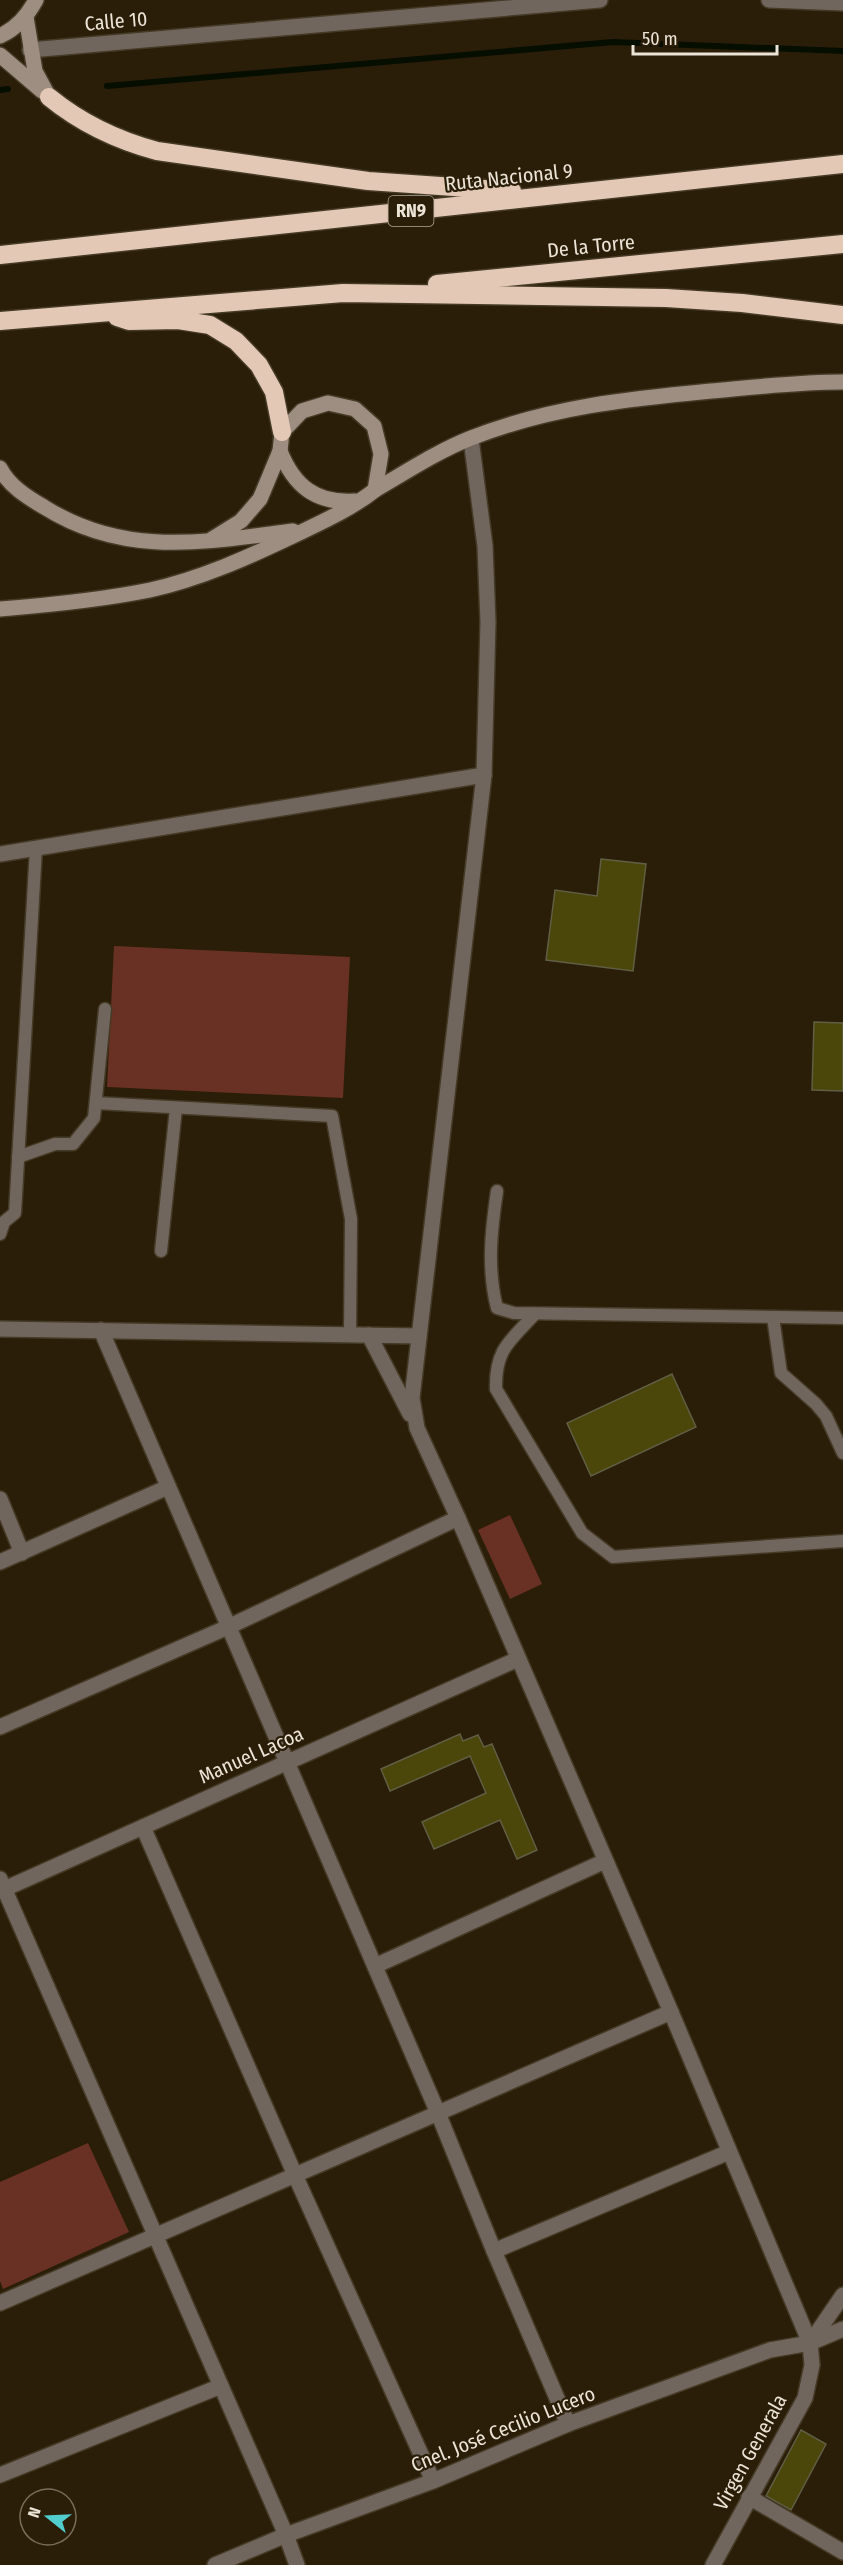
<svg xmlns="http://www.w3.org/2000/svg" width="843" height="2565" viewBox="0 0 843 2565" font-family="'Fira Sans Condensed',sans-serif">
	<rect width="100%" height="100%" fill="#2a1e08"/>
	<g fill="#693123">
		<path d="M 114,946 L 350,957 L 343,1098 L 107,1087 Z"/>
		<path d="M 510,1515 L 542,1584 L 510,1599 L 478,1530 Z"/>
		<path d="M 88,2143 L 129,2232 L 3,2289 L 0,2281 L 0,2182 Z"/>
	</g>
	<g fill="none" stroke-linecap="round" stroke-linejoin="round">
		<g stroke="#060e00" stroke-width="6">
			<path d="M 107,86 L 613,42 L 843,51"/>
			<path d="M 0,90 L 8,89"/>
		</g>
	</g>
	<g fill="#4b4609" stroke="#605e44" stroke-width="1.5">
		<path d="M 601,859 L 646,864 L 633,971 L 546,960 L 555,890 L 597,896 Z"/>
		<path d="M 814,1022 L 843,1023 L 843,1091 L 812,1090 Z"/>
		<path d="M 672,1374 L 696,1427 L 591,1476 L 567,1423 Z"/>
		<path d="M 460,1734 L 463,1741 L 478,1735 L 484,1747 L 492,1744 L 537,1850 L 517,1859 L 500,1820 L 434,1849 L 422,1822 L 486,1793 L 470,1756 L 390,1791 L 381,1769 Z"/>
		<path d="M 801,2430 L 826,2444 L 791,2510 L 766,2496 Z"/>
	</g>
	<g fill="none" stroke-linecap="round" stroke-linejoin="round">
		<defs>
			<g id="lane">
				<path d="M 96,1103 L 332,1116 L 351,1219 L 350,1335"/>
				<path d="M 18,1157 L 55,1144 L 73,1144 L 94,1118 L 105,1009"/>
				<path d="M 497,1191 C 491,1231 487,1269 497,1308 L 514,1313 L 843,1318"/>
				<path d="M 0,1234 L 4,1222 L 15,1213 L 36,848"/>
				<path d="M 161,1251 L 176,1108"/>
				<path d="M 535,1314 C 510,1341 495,1349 496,1389 L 582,1533 L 613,1557 L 843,1541"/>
				<path d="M 773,1317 L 781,1373 L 816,1404 L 826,1416 L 843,1453"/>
			</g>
			<g id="street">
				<path d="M 769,0 L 843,3"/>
				<path d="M 30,50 L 600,0"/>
				<path d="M 471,439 L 485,546 L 488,622 L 484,775 L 412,1398 L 417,1428 L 458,1518 L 671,2012 L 810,2343 L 812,2365 L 805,2398 L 713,2565"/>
				<path d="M 0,854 L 484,775"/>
				<path d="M 0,1329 L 419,1336"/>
				<path d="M 101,1330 L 438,2113 L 494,2251 L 568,2424"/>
				<path d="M 369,1335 L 410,1414"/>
				<path d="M 0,1499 L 22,1553"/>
				<path d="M 0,1562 L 168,1487"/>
				<path d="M 0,1727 L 228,1627 L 458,1518"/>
				<path d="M 143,1827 L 295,2175 L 433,2481"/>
				<path d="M 0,1879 L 286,2535 L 297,2565"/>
				<path d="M 0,1891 L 518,1659"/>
				<path d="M 375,1966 L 605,1861"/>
				<path d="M 494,2251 L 729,2152"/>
				<path d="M 0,2303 L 671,2012"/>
				<path d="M 810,2343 L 843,2295"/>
				<path d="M 0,2475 L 221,2386"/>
				<path d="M 749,2497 L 843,2552"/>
				<path d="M 215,2565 L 286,2535 L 433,2481 L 568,2424 L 770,2350 L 810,2343 L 843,2329"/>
			</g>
			<g id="secondary">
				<path d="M 26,17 L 35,71 L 49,97"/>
				<path d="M 0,36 C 17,28 27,16 36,0"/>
				<path d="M 0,55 L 42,91"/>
				<path d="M 280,451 C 294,486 316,504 355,501"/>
				<path d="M 0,468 C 9,486 27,497 44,507 C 125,558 204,542 293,531"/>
				<path d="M 212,539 L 241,521 L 260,499 L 280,451 L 282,432 L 302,411 L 328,403 L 355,409 L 374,426 L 381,454 L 375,490"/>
				<path d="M 0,609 C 50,605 101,600 150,590 C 200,579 249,557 295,535 C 322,522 351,509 375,490 C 406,472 438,451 471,438 C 550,407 627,399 711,391 C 755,387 799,382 843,382"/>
			</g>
			<g id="highway">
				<path d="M 49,97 C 82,124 116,140 157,151 L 368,181 L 512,191"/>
				<path d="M 0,255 L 843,164"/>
				<path d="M 437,284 L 843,244"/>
				<path d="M 117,317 L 129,321 L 178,320 L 210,325 L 236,341 L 259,365 L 274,392 L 282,432"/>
				<path d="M 0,321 L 343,293 L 666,298 L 742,303 L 843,315"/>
			</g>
		</defs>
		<use href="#lane" stroke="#453a25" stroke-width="15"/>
		<use href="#street" stroke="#453a25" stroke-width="18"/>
		<use href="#secondary" stroke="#453a25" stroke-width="18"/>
		<use href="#highway" stroke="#453a25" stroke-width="21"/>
		<use href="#lane" stroke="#70665e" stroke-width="12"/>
		<use href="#street" stroke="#70665e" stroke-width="15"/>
		<use href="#secondary" stroke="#9e8d81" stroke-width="15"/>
		<use href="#highway" stroke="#e2c8b5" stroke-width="18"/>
	</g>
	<g text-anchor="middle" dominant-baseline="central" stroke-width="4.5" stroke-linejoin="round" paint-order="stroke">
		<rect fill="#2a1e08" stroke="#b2a999" stroke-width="1.5" x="388.5" y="196" width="45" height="30" rx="4.5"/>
		<g font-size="18" font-weight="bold" fill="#ece4d7">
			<text x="411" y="211">RN9</text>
		</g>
		<g font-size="20" fill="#ece4d7" stroke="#2a1e08">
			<text transform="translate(116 21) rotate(-5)">Calle 10</text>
			<text transform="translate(509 177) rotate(-6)">Ruta Nacional 9</text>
			<text transform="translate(591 246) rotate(-6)">De la Torre</text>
			<text transform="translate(251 1755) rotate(-24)">Manuel Lacoa</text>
			<text transform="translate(503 2429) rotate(-22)">Cnel. José Cecilio Lucero</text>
			<text transform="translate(750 2452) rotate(-61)">Virgen Generala</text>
		</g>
	</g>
	<g transform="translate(48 2517) rotate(288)"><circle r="28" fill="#2a1e08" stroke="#786d5b" stroke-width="1.5"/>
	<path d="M0-4.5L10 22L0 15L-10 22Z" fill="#52cdcd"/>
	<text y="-9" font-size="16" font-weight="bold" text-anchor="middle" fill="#ece4d7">N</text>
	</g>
	<path d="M633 45v9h144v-9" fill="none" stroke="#ece4d7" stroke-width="3"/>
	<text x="642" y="45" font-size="18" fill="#ece4d7" stroke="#2a1e08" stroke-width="4.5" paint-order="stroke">50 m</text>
</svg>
